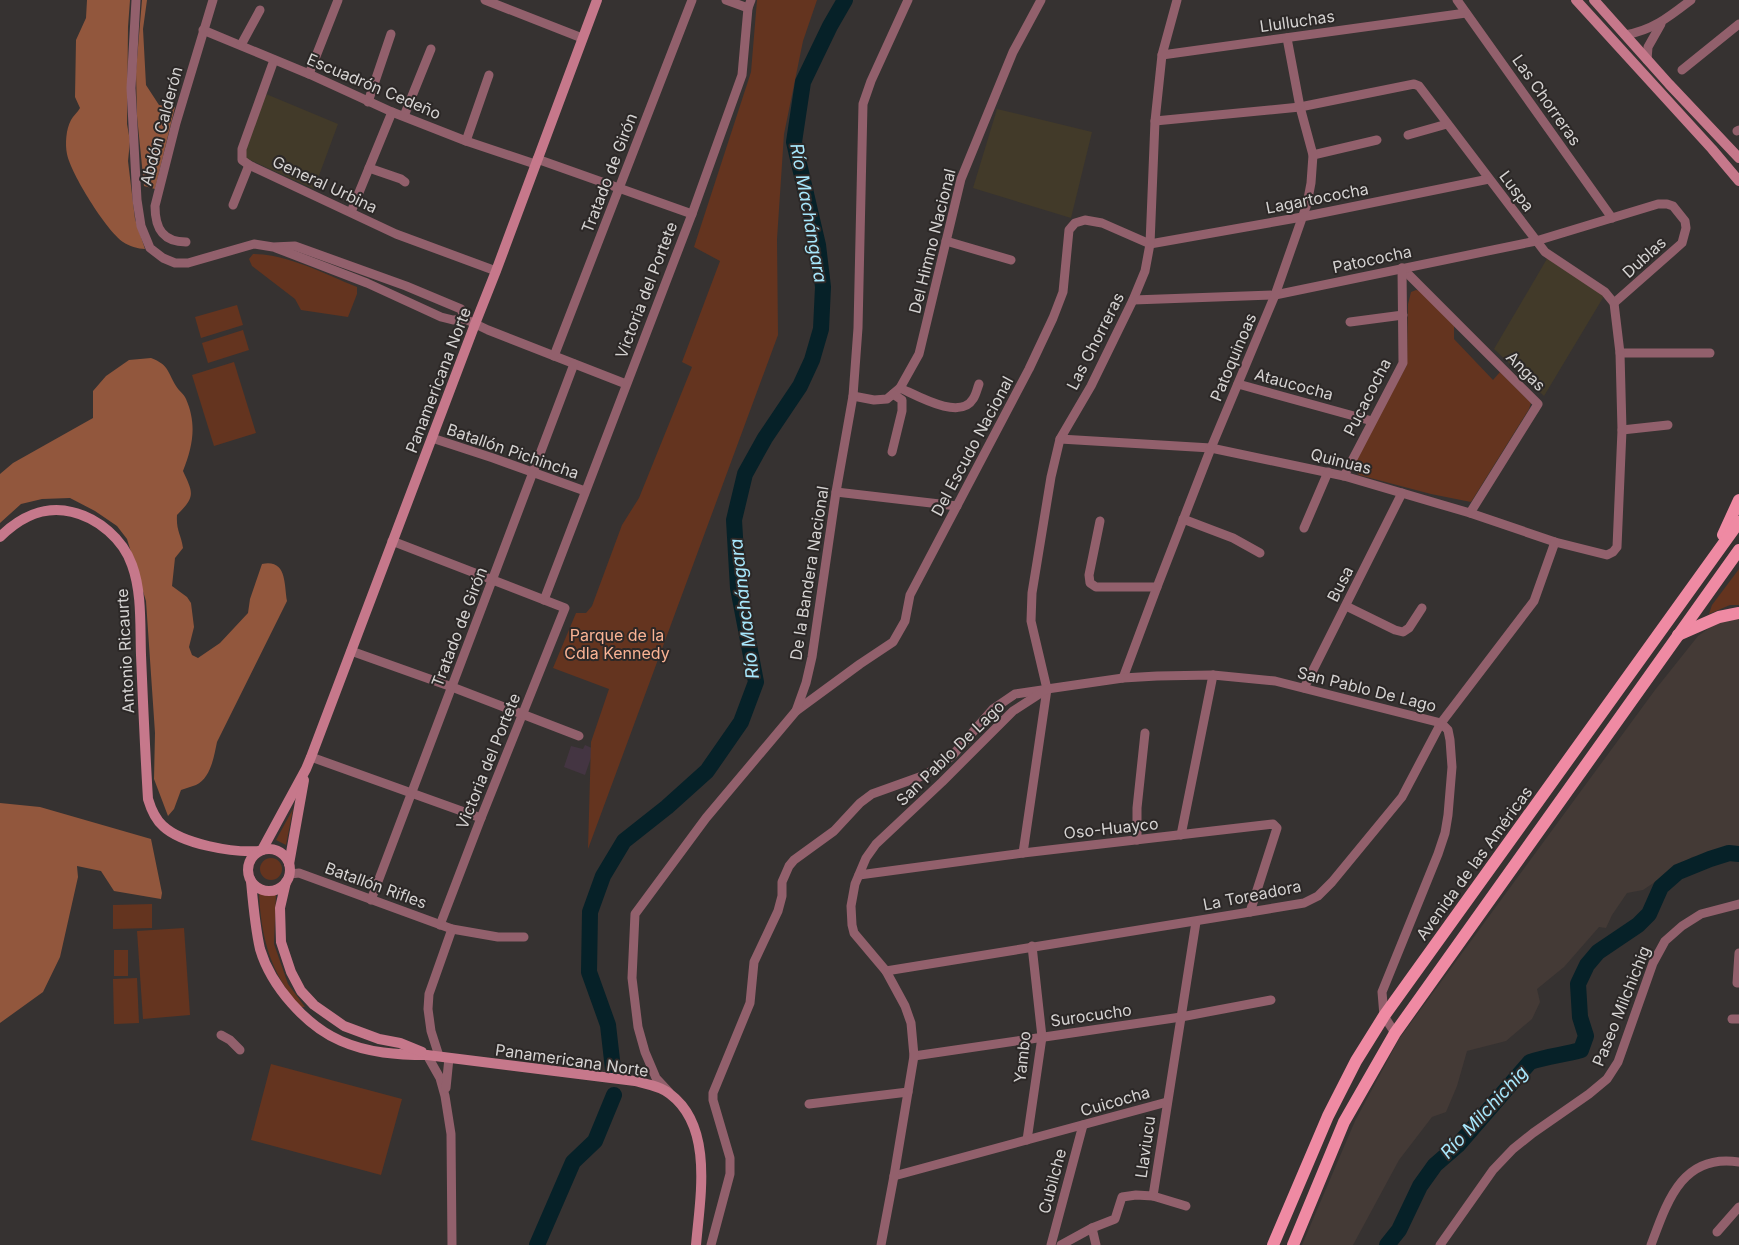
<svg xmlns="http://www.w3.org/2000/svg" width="1739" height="1245" viewBox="0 0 1739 1245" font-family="Inter,sans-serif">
	<rect width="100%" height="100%" fill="#363231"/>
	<path fill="#443a36" d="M 1739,618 L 1739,849 L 1692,857 L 1643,890 L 1627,893 L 1612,915 L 1606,928 L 1599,927 L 1564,967 L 1537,989 L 1540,1002 L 1532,1019 L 1506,1041 L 1467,1051 L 1457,1086 L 1446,1112 L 1432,1117 L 1399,1160 L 1353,1245 L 1302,1245 L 1355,1121 L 1399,1039 L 1655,690 L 1698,636 L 1716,623 Z"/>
	<g fill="#423a29">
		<path d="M 266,94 L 338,124 L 314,189 L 250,160 L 245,157 L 244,152 Z"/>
		<path d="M 997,109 L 1092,132 L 1071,218 L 973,188 Z"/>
		<path d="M 1548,257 L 1604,296 L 1544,396 L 1494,349 Z"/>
	</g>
	<path fill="#443542" d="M 585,745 L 594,749 L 585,775 L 564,767 L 571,746 L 583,749 Z"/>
	<g fill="#64341f">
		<path d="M 757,0 L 817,0 L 803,41 L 784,134 L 777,239 L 778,335 L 588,849 L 591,742 L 609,689 L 553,668 L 576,613 L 586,613 L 592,606 L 622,525 L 639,498 L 692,367 L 682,362 L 720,261 L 694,247 L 751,72 Z"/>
		<path d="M 253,254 C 287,254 325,274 357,287 L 357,294 L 348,317 L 301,310 L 295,299 L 252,266 L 249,259 Z"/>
		<path d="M 1416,290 L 1420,291 L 1454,326 L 1454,339 L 1493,380 L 1500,372 L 1531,403 L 1529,409 L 1471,502 L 1431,494 L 1359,475 L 1353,468 L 1354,462 L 1407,365 L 1408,304 L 1411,292 Z"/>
		<path d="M 237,305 L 243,325 L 201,338 L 195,317 Z"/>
		<path d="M 243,330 L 249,350 L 208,363 L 202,343 Z"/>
		<path d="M 234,362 L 256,433 L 214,446 L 192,375 Z"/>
		<path d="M 1739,569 L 1739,605 L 1730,605 L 1709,614 L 1712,605 Z"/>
		<path d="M 293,809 L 286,845 L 276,840 Z"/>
		<circle cx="271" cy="869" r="11"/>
		<path d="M 259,893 L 276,894 L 274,944 L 288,984 L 305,1007 L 300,1007 C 270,972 261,937 259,893 Z"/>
		<path d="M 152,904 L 152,928 L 113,929 L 113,905 Z"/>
		<path d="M 184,928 L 190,1015 L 143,1019 L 137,931 Z"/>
		<rect x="114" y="950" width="14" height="26"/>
		<path d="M 137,978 L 139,1023 L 114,1024 L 113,979 Z"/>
		<path d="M 271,1064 L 402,1099 L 381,1175 L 251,1140 Z"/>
	</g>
	<g fill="#92573d">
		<path d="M 87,0 L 130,0 L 128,27 L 127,124 L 130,141 L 128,161 L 135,219 L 145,249 C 138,249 129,246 123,242 C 106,230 71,174 67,154 C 65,144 66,129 71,120 C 73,116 78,112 80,108 L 75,97 L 76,40 L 86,18 Z"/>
		<path d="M 142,0 L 147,0 L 143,29 L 146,85 L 159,105 L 175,107 L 155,189 L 144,186 L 137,116 L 136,71 Z"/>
		<path d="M 151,358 C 169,365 167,371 176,386 C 179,391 184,394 186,399 C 197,424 193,446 183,471 C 193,493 196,496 177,515 C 176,531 181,534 183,548 L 175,558 L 172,586 L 187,597 L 191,603 L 194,627 L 189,647 L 192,655 L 198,658 L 220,643 L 248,613 L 250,599 L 262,564 C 287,559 284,584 287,601 L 217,742 C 214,756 211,778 196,785 C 191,787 186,788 181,790 L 174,809 L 168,816 L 154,779 L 155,733 L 146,601 L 127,539 L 117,526 L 95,511 L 70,498 L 42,499 L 21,504 L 0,523 L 0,474 L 13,463 L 93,418 L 93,391 L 106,376 L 129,360 Z"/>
		<path d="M 0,803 L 40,807 L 151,839 L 162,893 L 161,899 L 114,891 L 101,871 L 77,866 L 78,877 L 60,957 L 43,992 L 0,1023 Z"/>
	</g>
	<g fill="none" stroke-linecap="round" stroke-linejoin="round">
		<g stroke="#062128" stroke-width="16">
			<path d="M 613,1069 L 608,1025 L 589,972 L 590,912 L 603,876 L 624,841 L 667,807 L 707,771 L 741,722 L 756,682 L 738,588 L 734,520 L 745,474 L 765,438 L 800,386 L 812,360 L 821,329 L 823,287 L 818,245 L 794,142 L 803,82 L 830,26 L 845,0"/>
			<path d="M 537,1245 L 573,1162 L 595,1141 L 614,1095"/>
			<path d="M 1387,1245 L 1399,1230 L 1420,1186 L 1435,1165 L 1458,1145 L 1530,1062 C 1547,1056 1564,1055 1581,1050 L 1586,1036 L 1580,1017 L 1578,984 L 1587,965 L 1598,952 L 1638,925 L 1649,914 L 1661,887 L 1678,872 L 1710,859 L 1729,853 L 1739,854"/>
		</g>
		<g stroke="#92606c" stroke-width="9">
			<path d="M 136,0 L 131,88 L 137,200 L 141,226 L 150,248 L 163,258 L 175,263 L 188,263 L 254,244 L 273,247 L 295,246 L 406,286 L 461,309 L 465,319"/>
			<path d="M 485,0 L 582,38"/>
			<path d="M 726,0 L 748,8"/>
			<path d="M 1457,0 L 1612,218"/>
			<path d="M 203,30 L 309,74 L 392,112 L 466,141 L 535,164"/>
			<path d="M 1625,35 C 1653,30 1669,17 1691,0"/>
			<path d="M 241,45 L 260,10"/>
			<path d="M 1162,55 L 1466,13"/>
			<path d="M 274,60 L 242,149 L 242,160 L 249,165 L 396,234 L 496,271"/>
			<path d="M 1647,60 L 1648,47 L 1661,24"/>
			<path d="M 1682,70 L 1739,24"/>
			<path d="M 309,74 L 338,0"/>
			<path d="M 368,102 L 391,34"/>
			<path d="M 404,116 L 431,49"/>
			<path d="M 1737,131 L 1739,130"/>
			<path d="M 1408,135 L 1447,124"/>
			<path d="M 466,141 L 489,75"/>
			<path d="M 1313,155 L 1377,140"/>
			<path d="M 537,159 L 692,214"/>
			<path d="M 369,168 L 401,179 L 405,182"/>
			<path d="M 233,205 L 249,165"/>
			<path d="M 351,212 L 392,112"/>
			<path d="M 946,241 L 1011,260"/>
			<path d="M 186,242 C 163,242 155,229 155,206 L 176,123 L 213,0"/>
			<path d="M 276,248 L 367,283 L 441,317 L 453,320 L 465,319 L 488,330 L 626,384"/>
			<path d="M 1402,268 L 1538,404 L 1470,513"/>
			<path d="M 1133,300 L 1275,295 L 1536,241 L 1658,204 L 1667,204 L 1673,206 L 1685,221 L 1686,228 L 1682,243 L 1614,303"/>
			<path d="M 1350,322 L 1403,315"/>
			<path d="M 1620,353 L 1710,353"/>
			<path d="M 554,356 L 692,0"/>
			<path d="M 1238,384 L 1372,421"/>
			<path d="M 900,388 C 916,395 960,421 973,399 C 976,395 977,389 979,384"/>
			<path d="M 853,396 L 874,400 L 887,399 L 900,388 L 919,354 L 961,179 L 1013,52 L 1041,0"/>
			<path d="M 1622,430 L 1668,425"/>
			<path d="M 432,438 L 493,458 L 585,491"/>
			<path d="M 1060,439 L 1211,448 L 1344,476 L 1470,513 L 1555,542 L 1607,555 L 1613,552 L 1617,547 L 1622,430 L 1620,353 L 1614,303 L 1605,292 L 1545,252 L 1419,86 L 1414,84 L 1300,107 L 1155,121"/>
			<path d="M 892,452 L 902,411 L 902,400 L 893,394"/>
			<path d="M 1344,476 L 1403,363 L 1402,268"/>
			<path d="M 836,492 L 957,506"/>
			<path d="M 1183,519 L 1233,538 L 1260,553"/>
			<path d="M 1100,521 L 1089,575 L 1090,583 L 1096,587 L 1157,587"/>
			<path d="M 1304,528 L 1328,472"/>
			<path d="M 392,541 L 565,608 L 481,818 L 440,925"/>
			<path d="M 544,600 L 692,214 L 742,75 L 748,8 L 751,0"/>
			<path d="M 1346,606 L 1395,630 L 1403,632 L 1409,628 L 1422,608"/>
			<path d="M 351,651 L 452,687 L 579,736"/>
			<path d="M 1123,678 L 1157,587 L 1211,448 L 1275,295 L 1307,204 L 1311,183 L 1313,155 L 1300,107 L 1287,38"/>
			<path d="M 1304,688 L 1402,493"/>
			<path d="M 796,711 L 860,664 L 893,642 L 905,621 L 910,595 L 1029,369 L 1053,318 L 1063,292 L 1069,230 L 1075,223 L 1085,220 L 1102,223 L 1150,244 L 1302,217 L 1489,179"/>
			<path d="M 311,757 L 481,818"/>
			<path d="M 1181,835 L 1213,675"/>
			<path d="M 1137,840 L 1137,808 L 1145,733"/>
			<path d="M 1023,853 L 1047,689 L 1031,621 L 1032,593 L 1051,477 L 1060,439 L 1091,386 L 1133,300 L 1145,271 L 1150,244 L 1155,121 L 1162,55 L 1177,0"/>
			<path d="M 290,874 L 299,873 L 452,929 L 498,937 L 524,937"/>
			<path d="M 859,875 L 1023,853 L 1273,824 L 1277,828 L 1250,912"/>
			<path d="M 371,900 L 574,364"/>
			<path d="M 1739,953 L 1737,983 L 1739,983"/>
			<path d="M 886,971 L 1250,912 L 1304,903 L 1318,896 L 1332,882 L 1402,797 L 1441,723 L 1534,601 L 1555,542"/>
			<path d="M 1732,1019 L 1739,1019"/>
			<path d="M 221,1035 L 230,1040 L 240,1050"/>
			<path d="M 427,1055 L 440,1078 L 445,1096 L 451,1134 L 452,1245"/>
			<path d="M 439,1056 L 431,1031 L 428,1009 L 429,994 L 452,929"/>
			<path d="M 914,1056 L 1181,1017 L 1271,1000"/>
			<path d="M 446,1088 L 449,1058"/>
			<path d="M 669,1092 L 656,1078 L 645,1052 L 638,1027 L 632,978 L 635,914 L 706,818 L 796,711 L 806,683 L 812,657 L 836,492 L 853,396 L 858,328 L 863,104 L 871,81 L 908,0"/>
			<path d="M 809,1104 L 908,1092"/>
			<path d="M 1027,1140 L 1042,1037 L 1032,946"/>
			<path d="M 894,1176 L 1167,1102"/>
			<path d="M 1153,1196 L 1186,1206"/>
			<path d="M 1092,1228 L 1096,1245"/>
			<path d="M 1717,1232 L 1739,1207"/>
			<path d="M 711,1245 L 730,1174 L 730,1158 L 713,1100 L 713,1093 L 750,1003 L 754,962 L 778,911 L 782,896 L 782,882 L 789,866 L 794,860 L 834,831 L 860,803 L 872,794 L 925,775 L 939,766 L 952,756 L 993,709 L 1015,694 L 1042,690"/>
			<path d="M 881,1245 L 894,1176 L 914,1056 L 911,1023 L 905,1006 L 886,971 L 854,933 L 852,925 L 851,906 L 855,884 L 866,858 L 876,844 L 942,782 L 1013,711 L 1047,689 L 1123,678 L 1157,676 L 1213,675 L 1275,681 L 1441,723 L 1448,730 L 1450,740 L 1452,767 L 1448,815 L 1445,833 L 1438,854 L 1382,992 L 1384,1016 L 1395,1033"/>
			<path d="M 1051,1245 L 1083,1125"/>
			<path d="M 1061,1245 L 1092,1228 L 1115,1219 L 1122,1197 L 1136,1195 L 1153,1196 L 1196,922"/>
			<path d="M 1440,1245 L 1493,1170 L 1513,1149 L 1533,1133 L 1589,1094 L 1607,1079 L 1618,1062 L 1653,963 L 1665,941 L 1682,926 L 1701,914 L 1739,904"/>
			<path d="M 1651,1245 C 1667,1202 1682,1153 1739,1162"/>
		</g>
		<g stroke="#c6788b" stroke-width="10">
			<path d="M 1576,0 L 1712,149 L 1739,181"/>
			<path d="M 1594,0 L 1669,84 L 1739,158"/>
			<path d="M 0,537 C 19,518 44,505 72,512 C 98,518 123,539 132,565 C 142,592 140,626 141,655 C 143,703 145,751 148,799 C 151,809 155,819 163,826 C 182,844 233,853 259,851"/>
			<circle cx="269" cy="870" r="21"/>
			<path d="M 262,850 L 306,769 L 311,757 L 475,324 L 496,271 L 597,0"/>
			<path d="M 289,864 L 304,780"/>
			<path d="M 251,881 C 253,903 255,927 260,949 C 271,986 306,1026 341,1041 C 368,1053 398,1055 427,1055 L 635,1081 C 646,1084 661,1086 670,1094 C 714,1127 700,1198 696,1245"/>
			<path d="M 286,882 L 280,908 L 281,942 L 291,972 L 301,991 L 314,1005 L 344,1026 L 379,1039 L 400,1043 L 422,1052"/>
		</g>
		<g stroke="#ef8aa3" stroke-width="12">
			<path d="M 1723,535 L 1739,500"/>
			<path d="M 1678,635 L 1719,617 L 1739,613"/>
			<path d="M 1273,1245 L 1328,1116 L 1356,1061 L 1384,1016 L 1739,522"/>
			<path d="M 1293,1245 L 1344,1122 L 1395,1033 L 1739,550"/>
		</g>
	</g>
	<g text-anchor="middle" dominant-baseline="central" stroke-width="4" stroke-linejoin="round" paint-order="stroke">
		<g font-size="16" fill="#d5d3d2" stroke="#2c2827">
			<text transform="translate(1297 21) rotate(-8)">Llulluchas</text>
			<text transform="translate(374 86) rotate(23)">Escuadrón Cedeño</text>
			<text transform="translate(1547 100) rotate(55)">Las Chorreras</text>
			<text transform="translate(161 126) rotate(-75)">Abdón Calderón</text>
			<text transform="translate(609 173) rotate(-69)">Tratado de Girón</text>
			<text transform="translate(325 184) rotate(25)">General Urbina</text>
			<text transform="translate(1517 191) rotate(53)">Luspa</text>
			<text transform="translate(1317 198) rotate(-11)">Lagartococha</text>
			<text transform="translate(932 241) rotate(-76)">Del Himno Nacional</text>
			<text transform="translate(1644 257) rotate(-42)">Dublas</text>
			<text transform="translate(1372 259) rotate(-12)">Patococha</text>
			<text transform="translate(646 290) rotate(-69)">Victoria del Portete</text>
			<text transform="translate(1095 341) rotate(-63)">Las Chorreras</text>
			<text transform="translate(1233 357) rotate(-67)">Patoquinoas</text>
			<text transform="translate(1526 371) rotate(45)">Angas</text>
			<text transform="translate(438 380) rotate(-69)">Panamericana Norte</text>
			<text transform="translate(1294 384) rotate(15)">Ataucocha</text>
			<text transform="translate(1367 397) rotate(-63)">Pucacocha</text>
			<text transform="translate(972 446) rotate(-62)">Del Escudo Nacional</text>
			<text transform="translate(513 451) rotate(19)">Batallón Pichincha</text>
			<text transform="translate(1341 461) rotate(14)">Quinuas</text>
			<text transform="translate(809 573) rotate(-81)">De la Bandera Nacional</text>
			<text transform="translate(1340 584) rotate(-63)">Busa</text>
			<text transform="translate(459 627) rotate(-69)">Tratado de Girón</text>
			<text transform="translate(125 651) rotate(-93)">Antonio Ricaurte</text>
			<text transform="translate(1367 689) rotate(14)">San Pablo De Lago</text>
			<text transform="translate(950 753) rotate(-44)">San Pablo De Lago</text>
			<text transform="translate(488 761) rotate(-68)">Victoria del Portete</text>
			<text transform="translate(1111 828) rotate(-6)">Oso-Huayco</text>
			<text transform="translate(1474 863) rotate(-54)">Avenida de las Américas</text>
			<text transform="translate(376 885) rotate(20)">Batallón Rifles</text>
			<text transform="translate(1252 895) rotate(-11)">La Toreadora</text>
			<text transform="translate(1621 1006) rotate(-68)">Paseo Milchichig</text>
			<text transform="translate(1091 1015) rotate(-8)">Surocucho</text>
			<text transform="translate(1022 1057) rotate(-84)">Yambo</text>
			<text transform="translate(572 1060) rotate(8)">Panamericana Norte</text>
			<text transform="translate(1115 1101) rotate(-16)">Cuicocha</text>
			<text transform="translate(1145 1147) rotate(-82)">Llaviucu</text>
			<text transform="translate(1052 1181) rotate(-75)">Cubilche</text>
		</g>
		<g font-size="16" fill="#fab394" stroke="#2c2827">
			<text x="617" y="635">Parque de la<tspan x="617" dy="18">Cdla Kennedy</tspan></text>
		</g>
		<g font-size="18" font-style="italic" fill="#a7e7fc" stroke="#2c2827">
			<text transform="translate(809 213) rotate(80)">Río Machángara</text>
			<text transform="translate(744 609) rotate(-97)">Río Machángara</text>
			<text transform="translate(1484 1112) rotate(-47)">Río Milchichig</text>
		</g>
	</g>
</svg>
